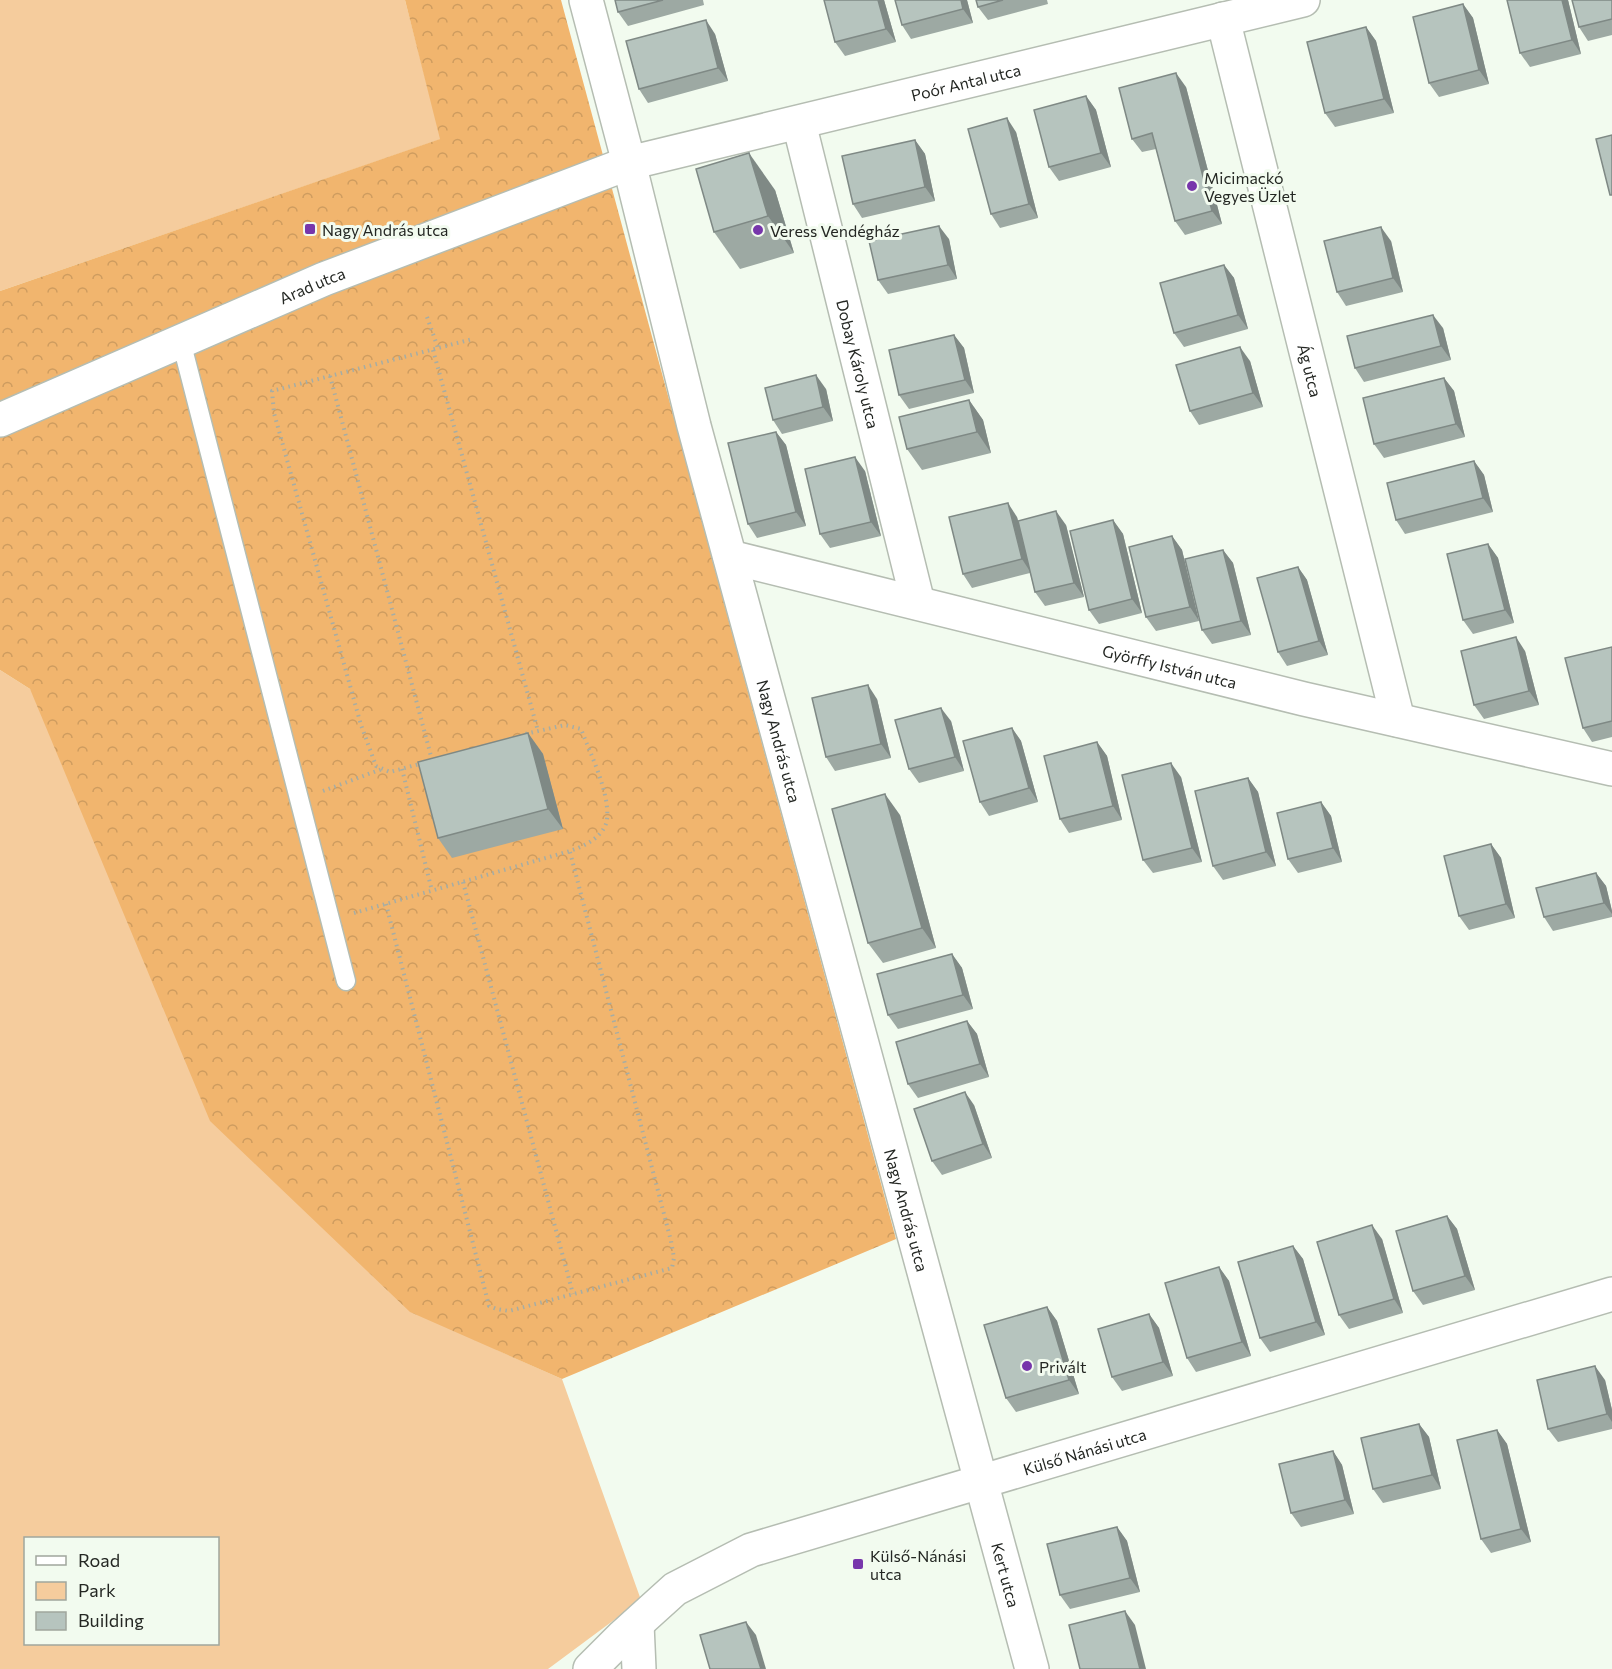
<svg xmlns="http://www.w3.org/2000/svg" width="1612" height="1669" viewBox="0 0 1612 1669" font-family="Commissioner,sans-serif">
	<defs>
		<pattern id="forest-crowns" width="20" height="18" patternUnits="userSpaceOnUse" patternTransform="scale(1.5)"><rect width="20" height="18" fill="#f1b56e"/><path d="M2 6a3 3 0 1 1 6 0M12 15a3 3 0 1 1 6 0" fill="none" stroke="#ce9c5f"/></pattern>
	</defs>
	<rect width="100%" height="100%" fill="#f2fbef"/>
	<g fill="#f5cc9d" fill-rule="evenodd">
		<path d="M 0,0 L 405,0 L 441,139 L 0,291 Z"/>
		<path d="M 0,670 L 30,689 L 497,1350 L 562,1379 L 641,1600 L 548,1669 L 0,1669 ZM 26,1538 L 218,1538 L 218,1644 L 26,1644 Z"/>
	</g>
	<path fill="url(#forest-crowns)" d="M 405,0 L 561,0 L 896,1239 L 562,1379 L 410,1312 L 210,1121 L 30,689 L 0,670 L 0,291 L 440,139 Z"/>
	<g fill="none" stroke-linecap="round" stroke-linejoin="round">
		<defs>
			<path id="lane" d="M 181,341 L 346,981"/>
			<g id="street">
				<path id="s1" d="M 586,0 L 629,163 L 694,426 L 1032,1669"/>
				<path id="s2" d="M 1223,19 L 1398,720"/>
				<path id="s3" d="M 799,123 L 918,603"/>
				<path id="s4" d="M 0,420 L 324,279 L 629,163 L 1303,0"/>
				<path id="s5" d="M 730,557 L 1304,699 L 1612,769"/>
				<path d="M 637,1624 L 639,1669"/>
				<path id="s6" d="M 590,1669 L 623,1636 L 675,1589 L 751,1550 L 1612,1294"/>
			</g>
		</defs>
		<use href="#lane" stroke="#b5bdb2" stroke-width="21"/>
		<use href="#street" stroke="#b5bdb2" stroke-width="36"/>
		<g stroke="#a6ada4" stroke-width="4" stroke-dasharray="1.5 4.5" stroke-linecap="butt">
			<path d="M 427,317 L 438,348"/>
			<path d="M 433,350 L 538,731"/>
			<path d="M 330,376 L 432,760"/>
			<path d="M 423,763 L 390,772 L 376,766 L 361,725 L 274,413 L 272,391 L 473,339"/>
			<path d="M 402,769 L 432,891"/>
			<path d="M 323,791 L 382,769"/>
			<path d="M 463,882 L 573,1294"/>
			<path d="M 386,904 L 489,1306 L 497,1309 L 509,1311 L 672,1268 L 674,1258 L 671,1241 L 570,852"/>
			<path d="M 354,913 L 570,851 C 585,846 605,836 607,819 C 610,793 590,753 581,729 L 565,725 L 525,734"/>
		</g>
		<use href="#lane" stroke="#fff" stroke-width="18"/>
		<use href="#street" stroke="#fff" stroke-width="33"/>
	</g>
	<g fill="#9da9a3">
		<path d="M 615,0 L 703,0 L 704,5 L 628,26 L 618,12 Z"/>
		<path d="M 884,0 L 896,42 L 845,56 L 835,42 Z"/>
		<path d="M 967,0 L 973,23 L 911,39 L 902,25 Z"/>
		<path d="M 976,0 L 1047,0 L 1048,4 L 988,20 L 978,7 Z"/>
		<path d="M 1507,0 L 1568,0 L 1581,54 L 1530,67 L 1520,53 Z"/>
		<path d="M 1612,0 L 1612,35 L 1588,41 L 1579,27 Z"/>
		<path d="M 1463,4 L 1473,18 L 1489,84 L 1439,97 L 1429,83 Z"/>
		<path d="M 1366,27 L 1376,41 L 1394,113 L 1335,127 L 1325,113 Z"/>
		<path d="M 715,34 L 728,81 L 648,103 L 639,89 Z"/>
		<path d="M 1186,87 L 1222,224 L 1185,235 L 1175,221 L 1156,149 L 1142,152 L 1132,139 Z"/>
		<path d="M 1086,96 L 1096,110 L 1111,167 L 1059,181 L 1049,167 Z"/>
		<path d="M 1016,132 L 1038,218 L 1000,228 L 991,214 Z"/>
		<path d="M 915,140 L 925,154 L 935,201 L 862,218 L 853,204 Z"/>
		<path d="M 775,190 L 794,253 L 740,269 L 714,232 Z"/>
		<path d="M 949,239 L 957,279 L 888,294 L 878,280 Z"/>
		<path d="M 1391,241 L 1403,292 L 1346,306 L 1337,292 Z"/>
		<path d="M 1224,265 L 1234,278 L 1248,329 L 1184,347 L 1174,333 Z"/>
		<path d="M 1443,328 L 1451,360 L 1364,382 L 1355,368 Z"/>
		<path d="M 954,335 L 964,348 L 974,393 L 909,409 L 899,395 Z"/>
		<path d="M 1250,361 L 1263,407 L 1199,425 L 1190,411 Z"/>
		<path d="M 1444,378 L 1454,391 L 1465,437 L 1384,458 L 1374,444 Z"/>
		<path d="M 826,389 L 833,421 L 782,434 L 773,420 Z"/>
		<path d="M 969,400 L 983,420 L 991,453 L 922,470 L 907,449 Z"/>
		<path d="M 776,432 L 786,445 L 806,526 L 757,538 L 748,524 Z"/>
		<path d="M 1474,461 L 1484,475 L 1493,512 L 1405,534 L 1396,520 Z"/>
		<path d="M 865,471 L 881,536 L 830,548 L 820,534 Z"/>
		<path d="M 1017,517 L 1018,521 L 1066,525 L 1084,597 L 1045,606 L 1035,592 L 1030,573 L 972,588 L 963,574 Z"/>
		<path d="M 1113,520 L 1123,534 L 1142,613 L 1099,624 L 1089,610 Z"/>
		<path d="M 1172,536 L 1182,550 L 1199,621 L 1156,631 L 1146,617 Z"/>
		<path d="M 1488,544 L 1498,558 L 1514,623 L 1473,634 L 1463,620 Z"/>
		<path d="M 1223,550 L 1233,563 L 1251,635 L 1212,644 L 1202,630 Z"/>
		<path d="M 1298,567 L 1307,580 L 1328,655 L 1287,666 L 1278,652 Z"/>
		<path d="M 1612,647 L 1612,737 L 1592,742 L 1583,728 Z"/>
		<path d="M 1525,651 L 1539,705 L 1484,719 L 1474,705 Z"/>
		<path d="M 877,699 L 891,758 L 835,771 L 826,757 Z"/>
		<path d="M 951,721 L 964,771 L 919,783 L 909,769 Z"/>
		<path d="M 1012,728 L 1021,741 L 1038,802 L 989,816 L 980,802 Z"/>
		<path d="M 528,733 L 543,754 L 563,829 L 452,858 L 438,838 Z"/>
		<path d="M 1097,742 L 1107,756 L 1122,820 L 1069,833 L 1060,819 Z"/>
		<path d="M 1181,777 L 1202,862 L 1153,873 L 1143,860 Z"/>
		<path d="M 1248,778 L 1258,792 L 1276,866 L 1223,880 L 1213,866 Z"/>
		<path d="M 1321,802 L 1331,816 L 1342,862 L 1298,873 L 1288,859 Z"/>
		<path d="M 900,815 L 936,948 L 883,963 L 868,943 Z"/>
		<path d="M 1491,844 L 1501,858 L 1515,918 L 1469,930 L 1459,916 Z"/>
		<path d="M 1596,873 L 1606,886 L 1612,911 L 1612,917 L 1553,931 L 1544,917 Z"/>
		<path d="M 952,954 L 962,968 L 973,1009 L 898,1029 L 888,1015 Z"/>
		<path d="M 967,1021 L 977,1034 L 989,1077 L 918,1098 L 908,1084 Z"/>
		<path d="M 974,1105 L 992,1158 L 942,1175 L 932,1161 Z"/>
		<path d="M 1447,1216 L 1457,1229 L 1475,1290 L 1423,1305 L 1413,1291 Z"/>
		<path d="M 1382,1239 L 1403,1313 L 1349,1329 L 1339,1315 Z"/>
		<path d="M 1293,1246 L 1303,1259 L 1325,1335 L 1270,1352 L 1260,1338 Z"/>
		<path d="M 1219,1267 L 1229,1281 L 1251,1356 L 1196,1372 L 1187,1358 Z"/>
		<path d="M 1047,1307 L 1057,1321 L 1079,1394 L 1016,1412 L 1006,1398 Z"/>
		<path d="M 1149,1314 L 1159,1328 L 1173,1376 L 1122,1391 L 1112,1377 Z"/>
		<path d="M 1605,1380 L 1612,1410 L 1612,1429 L 1558,1442 L 1548,1429 Z"/>
		<path d="M 1419,1424 L 1429,1437 L 1441,1489 L 1383,1503 L 1373,1489 Z"/>
		<path d="M 1497,1430 L 1507,1444 L 1531,1542 L 1491,1553 L 1481,1539 Z"/>
		<path d="M 1333,1451 L 1342,1465 L 1354,1514 L 1301,1527 L 1291,1513 Z"/>
		<path d="M 1117,1527 L 1127,1541 L 1140,1592 L 1070,1609 L 1060,1595 Z"/>
	</g>
	<g fill="#7f8985">
		<path d="M 878,0 L 884,0 L 896,42 L 886,29 Z"/>
		<path d="M 961,0 L 967,0 L 973,23 L 963,9 Z"/>
		<path d="M 1562,0 L 1568,0 L 1581,54 L 1572,40 Z"/>
		<path d="M 1463,4 L 1473,18 L 1489,84 L 1479,70 Z"/>
		<path d="M 706,20 L 715,34 L 728,81 L 718,68 Z"/>
		<path d="M 1366,27 L 1376,41 L 1394,113 L 1384,99 Z"/>
		<path d="M 1176,73 L 1186,87 L 1222,224 L 1212,211 Z"/>
		<path d="M 1086,96 L 1096,110 L 1111,167 L 1101,153 Z"/>
		<path d="M 1007,118 L 1016,132 L 1038,218 L 1029,204 Z"/>
		<path d="M 915,140 L 925,154 L 935,201 L 925,187 Z"/>
		<path d="M 749,153 L 775,190 L 794,253 L 768,216 Z"/>
		<path d="M 939,226 L 949,239 L 957,279 L 948,265 Z"/>
		<path d="M 1381,227 L 1391,241 L 1403,292 L 1393,278 Z"/>
		<path d="M 1224,265 L 1234,278 L 1248,329 L 1238,315 Z"/>
		<path d="M 1433,315 L 1443,328 L 1451,360 L 1441,346 Z"/>
		<path d="M 954,335 L 964,348 L 974,393 L 965,380 Z"/>
		<path d="M 1240,347 L 1250,361 L 1263,407 L 1253,393 Z"/>
		<path d="M 816,375 L 826,389 L 833,421 L 823,407 Z"/>
		<path d="M 1444,378 L 1454,391 L 1465,437 L 1456,424 Z"/>
		<path d="M 969,400 L 983,420 L 991,453 L 977,432 Z"/>
		<path d="M 776,432 L 786,445 L 806,526 L 796,512 Z"/>
		<path d="M 855,457 L 865,471 L 881,536 L 871,522 Z"/>
		<path d="M 1474,461 L 1484,475 L 1493,512 L 1483,498 Z"/>
		<path d="M 1008,503 L 1017,517 L 1031,573 L 1022,559 Z"/>
		<path d="M 1056,511 L 1066,525 L 1084,597 L 1074,583 Z"/>
		<path d="M 1113,520 L 1123,534 L 1142,613 L 1132,599 Z"/>
		<path d="M 1172,536 L 1182,550 L 1199,621 L 1190,607 Z"/>
		<path d="M 1488,544 L 1498,558 L 1514,623 L 1505,610 Z"/>
		<path d="M 1223,550 L 1233,563 L 1251,635 L 1241,621 Z"/>
		<path d="M 1298,567 L 1307,580 L 1328,655 L 1319,641 Z"/>
		<path d="M 1516,637 L 1525,651 L 1539,705 L 1529,691 Z"/>
		<path d="M 868,685 L 877,699 L 891,758 L 881,744 Z"/>
		<path d="M 941,708 L 951,721 L 964,771 L 955,757 Z"/>
		<path d="M 1012,728 L 1021,741 L 1038,802 L 1029,788 Z"/>
		<path d="M 528,733 L 543,754 L 563,829 L 548,809 Z"/>
		<path d="M 1097,742 L 1107,756 L 1122,820 L 1113,806 Z"/>
		<path d="M 1171,763 L 1181,777 L 1202,862 L 1192,848 Z"/>
		<path d="M 1248,778 L 1258,792 L 1276,866 L 1266,852 Z"/>
		<path d="M 885,794 L 900,815 L 936,948 L 922,928 Z"/>
		<path d="M 1321,802 L 1331,816 L 1342,862 L 1333,848 Z"/>
		<path d="M 1491,844 L 1501,858 L 1515,918 L 1506,904 Z"/>
		<path d="M 1596,873 L 1606,886 L 1612,911 L 1612,914 L 1604,903 Z"/>
		<path d="M 952,954 L 962,968 L 973,1009 L 963,995 Z"/>
		<path d="M 967,1021 L 977,1034 L 989,1077 L 980,1064 Z"/>
		<path d="M 965,1092 L 974,1105 L 992,1158 L 983,1144 Z"/>
		<path d="M 1447,1216 L 1457,1229 L 1475,1290 L 1465,1276 Z"/>
		<path d="M 1372,1225 L 1382,1239 L 1403,1313 L 1394,1299 Z"/>
		<path d="M 1293,1246 L 1303,1259 L 1325,1335 L 1316,1322 Z"/>
		<path d="M 1219,1267 L 1229,1281 L 1251,1356 L 1242,1342 Z"/>
		<path d="M 1047,1307 L 1057,1321 L 1079,1394 L 1069,1380 Z"/>
		<path d="M 1149,1314 L 1159,1328 L 1173,1376 L 1163,1362 Z"/>
		<path d="M 1595,1366 L 1605,1380 L 1612,1410 L 1612,1422 L 1607,1414 Z"/>
		<path d="M 1419,1424 L 1429,1437 L 1441,1489 L 1432,1475 Z"/>
		<path d="M 1497,1430 L 1507,1444 L 1531,1542 L 1521,1529 Z"/>
		<path d="M 1333,1451 L 1342,1465 L 1354,1514 L 1345,1500 Z"/>
		<path d="M 1117,1527 L 1127,1541 L 1140,1592 L 1130,1578 Z"/>
		<path d="M 1125,1611 L 1135,1625 L 1146,1669 L 1140,1669 Z"/>
		<path d="M 746,1622 L 756,1635 L 766,1669 L 761,1669 Z"/>
	</g>
	<g fill="#b6c4be" stroke="#7f8985" stroke-width="1.5">
		<path d="M 615,0 L 663,0 L 618,12 Z"/>
		<path d="M 824,0 L 878,0 L 886,29 L 835,42 Z"/>
		<path d="M 895,0 L 961,0 L 963,9 L 902,25 Z"/>
		<path d="M 976,0 L 1003,0 L 978,7 Z"/>
		<path d="M 1507,0 L 1562,0 L 1572,40 L 1520,53 Z"/>
		<path d="M 1572,0 L 1612,0 L 1612,19 L 1579,27 Z"/>
		<path d="M 1463,4 L 1479,70 L 1429,83 L 1413,17 Z"/>
		<path d="M 706,20 L 718,68 L 639,89 L 626,41 Z"/>
		<path d="M 1366,27 L 1384,99 L 1325,113 L 1307,42 Z"/>
		<path d="M 1176,73 L 1212,211 L 1175,221 L 1152,133 L 1132,139 L 1119,88 Z"/>
		<path d="M 1086,96 L 1101,153 L 1049,167 L 1034,110 Z"/>
		<path d="M 1007,118 L 1029,204 L 991,214 L 968,129 Z"/>
		<path d="M 1612,135 L 1612,195 L 1610,195 L 1596,139 Z"/>
		<path d="M 915,140 L 925,187 L 853,204 L 842,156 Z"/>
		<path d="M 749,153 L 768,216 L 714,232 L 696,169 Z"/>
		<path d="M 939,226 L 948,265 L 878,280 L 869,241 Z"/>
		<path d="M 1381,227 L 1393,278 L 1337,292 L 1324,241 Z"/>
		<path d="M 1224,265 L 1238,315 L 1174,333 L 1160,283 Z"/>
		<path d="M 1433,315 L 1441,346 L 1355,368 L 1347,336 Z"/>
		<path d="M 954,335 L 965,380 L 899,395 L 889,350 Z"/>
		<path d="M 1240,347 L 1253,393 L 1190,411 L 1176,365 Z"/>
		<path d="M 816,375 L 823,407 L 773,420 L 765,388 Z"/>
		<path d="M 1444,378 L 1456,424 L 1374,444 L 1363,398 Z"/>
		<path d="M 969,400 L 977,432 L 907,449 L 899,417 Z"/>
		<path d="M 776,432 L 796,512 L 748,524 L 728,443 Z"/>
		<path d="M 855,457 L 871,522 L 820,534 L 805,469 Z"/>
		<path d="M 1474,461 L 1483,498 L 1396,520 L 1387,483 Z"/>
		<path d="M 1008,503 L 1022,559 L 963,574 L 949,517 Z"/>
		<path d="M 1056,511 L 1074,583 L 1035,592 L 1018,521 Z"/>
		<path d="M 1113,520 L 1132,599 L 1089,610 L 1070,531 Z"/>
		<path d="M 1172,536 L 1190,607 L 1146,617 L 1129,547 Z"/>
		<path d="M 1488,544 L 1505,610 L 1463,620 L 1447,554 Z"/>
		<path d="M 1223,550 L 1241,621 L 1202,630 L 1185,559 Z"/>
		<path d="M 1298,567 L 1319,641 L 1278,652 L 1257,578 Z"/>
		<path d="M 1516,637 L 1529,691 L 1474,705 L 1461,651 Z"/>
		<path d="M 1612,647 L 1612,721 L 1583,728 L 1565,658 Z"/>
		<path d="M 868,685 L 881,744 L 826,757 L 812,698 Z"/>
		<path d="M 941,708 L 955,757 L 909,769 L 895,720 Z"/>
		<path d="M 1012,728 L 1029,788 L 980,802 L 963,741 Z"/>
		<path d="M 528,733 L 548,809 L 438,838 L 418,762 Z"/>
		<path d="M 1097,742 L 1113,806 L 1060,819 L 1044,756 Z"/>
		<path d="M 1171,763 L 1192,848 L 1143,860 L 1122,775 Z"/>
		<path d="M 1248,778 L 1266,852 L 1213,866 L 1195,791 Z"/>
		<path d="M 885,794 L 922,928 L 868,943 L 832,809 Z"/>
		<path d="M 1321,802 L 1333,848 L 1288,859 L 1277,813 Z"/>
		<path d="M 1491,844 L 1506,904 L 1459,916 L 1444,856 Z"/>
		<path d="M 1596,873 L 1604,903 L 1544,917 L 1536,888 Z"/>
		<path d="M 952,954 L 963,995 L 888,1015 L 877,974 Z"/>
		<path d="M 967,1021 L 980,1064 L 908,1084 L 896,1042 Z"/>
		<path d="M 965,1092 L 983,1144 L 932,1161 L 914,1109 Z"/>
		<path d="M 1447,1216 L 1465,1276 L 1413,1291 L 1396,1231 Z"/>
		<path d="M 1372,1225 L 1394,1299 L 1339,1315 L 1317,1242 Z"/>
		<path d="M 1293,1246 L 1316,1322 L 1260,1338 L 1238,1262 Z"/>
		<path d="M 1219,1267 L 1242,1342 L 1187,1358 L 1165,1283 Z"/>
		<path d="M 1047,1307 L 1069,1380 L 1006,1398 L 984,1325 Z"/>
		<path d="M 1149,1314 L 1163,1362 L 1112,1377 L 1098,1329 Z"/>
		<path d="M 1595,1366 L 1607,1414 L 1548,1429 L 1537,1380 Z"/>
		<path d="M 1419,1424 L 1432,1475 L 1373,1489 L 1361,1438 Z"/>
		<path d="M 1497,1430 L 1521,1529 L 1481,1539 L 1457,1440 Z"/>
		<path d="M 1333,1451 L 1345,1500 L 1291,1513 L 1279,1464 Z"/>
		<path d="M 1117,1527 L 1130,1578 L 1060,1595 L 1047,1544 Z"/>
		<path d="M 1125,1611 L 1140,1669 L 1080,1669 L 1069,1625 Z"/>
		<path d="M 746,1622 L 761,1669 L 710,1669 L 700,1635 Z"/>
	</g>
	<g fill="#7736ab" stroke="#f2fbef" stroke-width="2">
		<circle cx="1192" cy="186" r="6"/>
		<rect x="304" y="223" width="12" height="12" rx="3"/>
		<circle cx="758" cy="230" r="6"/>
		<circle cx="1027" cy="1366" r="6"/>
		<rect x="852" y="1558" width="12" height="12" rx="3"/>
	</g>
	<g text-anchor="middle" dominant-baseline="central" stroke-width="6" stroke-linejoin="round" paint-order="stroke">
		<g font-size="16" fill="#242723" stroke="#f2fbef">
			<text stroke="none"><textPath href="#s4" startOffset="1026">Poór Antal utca</textPath></text>
			<text stroke="none"><textPath href="#s4" startOffset="340">Arad utca</textPath></text>
			<text stroke="none"><textPath href="#s3" startOffset="248">Dobay Károly utca</textPath></text>
			<text stroke="none"><textPath href="#s2" startOffset="362">Ág utca</textPath></text>
			<text stroke="none"><textPath href="#s5" startOffset="453">Györffy István utca</textPath></text>
			<text stroke="none"><textPath href="#s1" startOffset="766">Nagy András utca</textPath></text>
			<text stroke="none"><textPath href="#s1" startOffset="1252">Nagy András utca</textPath></text>
			<text stroke="none"><textPath href="#s6" startOffset="550">Külső Nánási utca</textPath></text>
			<text stroke="none"><textPath href="#s1" startOffset="1630">Kert utca</textPath></text>
		</g>
		<g font-size="16" fill="#242723" stroke="#f2fbef" text-anchor="start">
			<text x="1204" y="177">Micimackó<tspan x="1204" dy="18">Vegyes Üzlet</tspan></text>
			<text x="322" y="229">Nagy András utca</text>
			<text x="770" y="230">Veress Vendégház</text>
			<text x="1039" y="1366">Privált</text>
			<text x="870" y="1555">Külső-Nánási<tspan x="870" dy="18">utca</tspan></text>
		</g>
	</g>
	<rect x="24" y="1537" width="195" height="108" fill="#f2fbef" stroke="#a0a69d" stroke-width="1.5"/>
	<rect x="36" y="1556" width="30" height="9" fill="#ffffff" stroke="#a0a69d" stroke-width="1.5"/>
	<text x="78" y="1567" font-size="18" fill="#242723">Road</text>
	<rect x="36" y="1582" width="30" height="18" fill="#f5cc9d" stroke="#a0a69d" stroke-width="1.5"/>
	<text x="78" y="1597" font-size="18" fill="#242723">Park</text>
	<rect x="36" y="1612" width="30" height="18" fill="#b6c4be" stroke="#a0a69d" stroke-width="1.5"/>
	<text x="78" y="1627" font-size="18" fill="#242723">Building</text>
</svg>
